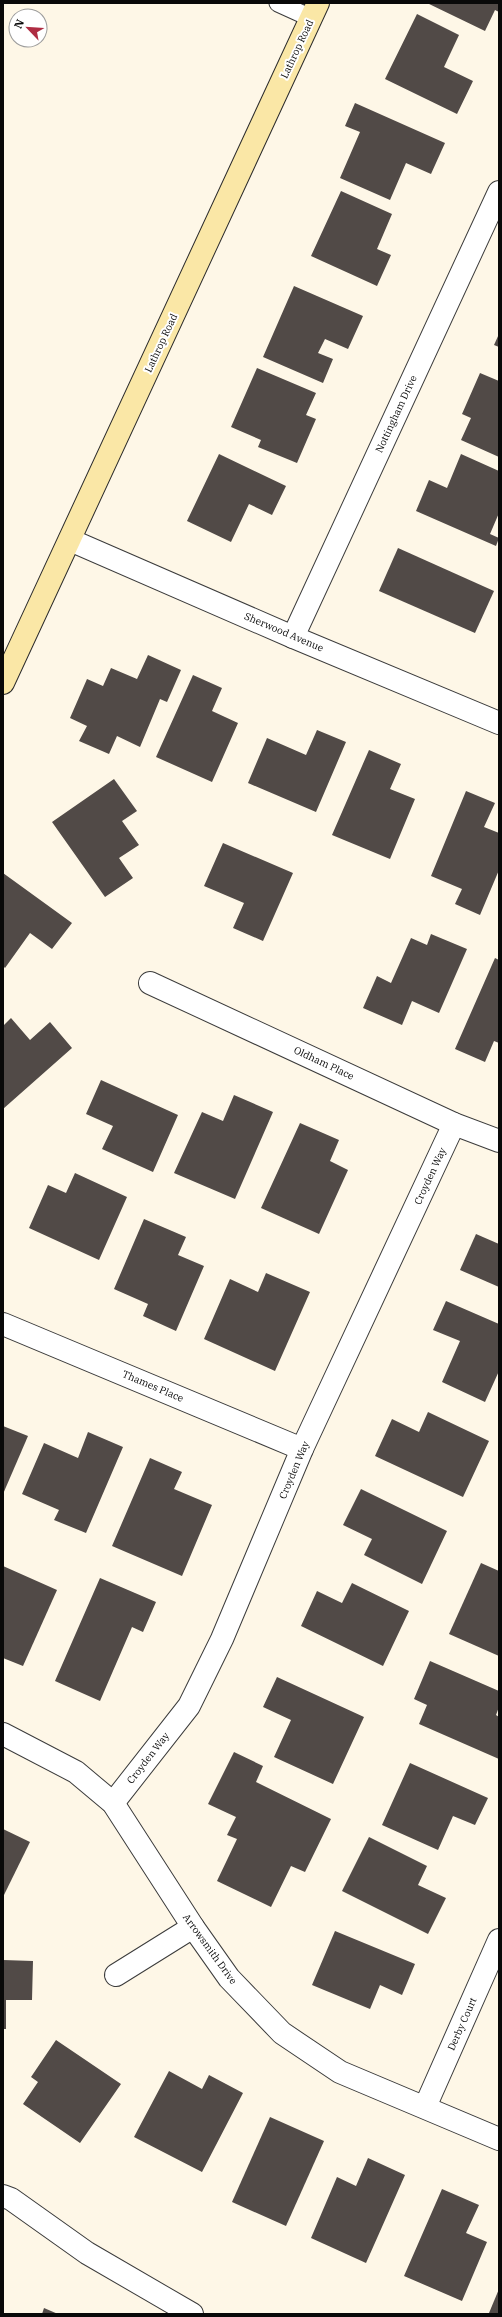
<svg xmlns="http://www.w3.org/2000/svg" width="502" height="2317" viewBox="0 0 502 2317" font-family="'IBM Plex Serif',serif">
	<rect width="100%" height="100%" fill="#fef7e7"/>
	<g fill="#514a47">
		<path d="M 427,3 L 499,3 L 499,12 L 495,10 L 485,31 Z"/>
		<path d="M 417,14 L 459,35 L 444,67 L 473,81 L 457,114 L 385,79 Z"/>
		<path d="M 355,103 L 445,143 L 431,174 L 406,163 L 390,200 L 340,178 L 360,132 L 345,126 Z"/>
		<path d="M 341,191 L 392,214 L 377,249 L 391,255 L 377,286 L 311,256 Z"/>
		<path d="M 294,286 L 363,316 L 348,349 L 325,339 L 318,353 L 333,359 L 323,383 L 263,357 Z"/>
		<path d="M 499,334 L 499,347 L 494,345 Z"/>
		<path d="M 257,368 L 316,393 L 306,415 L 316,419 L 297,463 L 258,447 L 261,440 L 231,427 Z"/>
		<path d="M 480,373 L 499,381 L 499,457 L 461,440 L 471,418 L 462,414 Z"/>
		<path d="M 219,454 L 286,486 L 272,515 L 249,504 L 231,542 L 187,521 Z"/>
		<path d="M 461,454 L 499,471 L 499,513 L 490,534 L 499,538 L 496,546 L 416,511 L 429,480 L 447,488 Z"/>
		<path d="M 398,548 L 494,591 L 475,633 L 379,591 Z"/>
		<path d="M 148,655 L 181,670 L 167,702 L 160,699 L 140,747 L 117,736 L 109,754 L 79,741 L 87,726 L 70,718 L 87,679 L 103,686 L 111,668 L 137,679 Z"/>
		<path d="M 193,675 L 222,688 L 212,711 L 238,723 L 212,782 L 156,757 Z"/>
		<path d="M 317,730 L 346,742 L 316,812 L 248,783 L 267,738 L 306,755 Z"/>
		<path d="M 369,750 L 401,764 L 390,789 L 415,799 L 390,859 L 332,835 Z"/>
		<path d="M 114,779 L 137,811 L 122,821 L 139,845 L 119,858 L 133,878 L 105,897 L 52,822 Z"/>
		<path d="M 466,791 L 495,803 L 484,827 L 499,833 L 499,870 L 480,915 L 455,904 L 462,889 L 431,876 Z"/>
		<path d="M 223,843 L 293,873 L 263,941 L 233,928 L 244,903 L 204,886 Z"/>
		<path d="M 3,873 L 72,923 L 52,949 L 30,933 L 5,968 L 3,966 Z"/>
		<path d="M 431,934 L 467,949 L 439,1013 L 412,1001 L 402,1025 L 363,1008 L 377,976 L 391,983 L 411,938 L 427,945 Z"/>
		<path d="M 495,958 L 499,960 L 499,1043 L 494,1041 L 485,1062 L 455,1049 Z"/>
		<path d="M 11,1018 L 30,1040 L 50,1022 L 72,1048 L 3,1109 L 3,1026 Z"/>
		<path d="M 101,1080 L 178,1115 L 153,1172 L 102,1149 L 113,1126 L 86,1114 Z"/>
		<path d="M 234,1095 L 273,1112 L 235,1199 L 174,1173 L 202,1112 L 223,1121 Z"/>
		<path d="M 300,1123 L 339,1140 L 330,1161 L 348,1170 L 319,1234 L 261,1208 Z"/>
		<path d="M 75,1173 L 127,1197 L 99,1260 L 29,1228 L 48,1185 L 66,1193 Z"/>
		<path d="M 144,1219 L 186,1237 L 178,1255 L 204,1266 L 176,1331 L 143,1316 L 148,1304 L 114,1289 Z"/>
		<path d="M 476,1234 L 499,1244 L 499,1287 L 460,1270 Z"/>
		<path d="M 266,1273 L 310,1292 L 275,1371 L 204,1339 L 230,1279 L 258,1292 Z"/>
		<path d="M 446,1301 L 499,1324 L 499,1371 L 485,1402 L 442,1382 L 460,1341 L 433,1330 Z"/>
		<path d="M 428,1412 L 489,1441 L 463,1497 L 375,1456 L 392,1419 L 419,1432 Z"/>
		<path d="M 3,1426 L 28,1436 L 3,1494 Z"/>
		<path d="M 88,1432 L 123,1447 L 86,1533 L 54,1520 L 59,1510 L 22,1494 L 44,1443 L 78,1458 Z"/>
		<path d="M 150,1458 L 182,1472 L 174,1489 L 212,1505 L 182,1576 L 112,1546 Z"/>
		<path d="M 361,1489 L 447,1531 L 422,1584 L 364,1555 L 372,1539 L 343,1525 Z"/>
		<path d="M 481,1563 L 499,1571 L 499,1656 L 449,1634 Z"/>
		<path d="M 3,1566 L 57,1590 L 23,1666 L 3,1658 Z"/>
		<path d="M 100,1578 L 156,1602 L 143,1632 L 132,1627 L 100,1701 L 55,1681 Z"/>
		<path d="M 352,1583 L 409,1611 L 383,1666 L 301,1626 L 317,1591 L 342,1603 Z"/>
		<path d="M 430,1661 L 499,1691 L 499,1707 L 496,1715 L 499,1717 L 499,1759 L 419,1724 L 427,1705 L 414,1699 Z"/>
		<path d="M 277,1677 L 364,1717 L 333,1784 L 274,1757 L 291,1720 L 263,1707 Z"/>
		<path d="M 234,1752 L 263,1766 L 256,1782 L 331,1819 L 305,1872 L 291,1866 L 271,1907 L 217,1881 L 237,1839 L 227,1835 L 236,1817 L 208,1804 Z"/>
		<path d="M 410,1763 L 488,1798 L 475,1825 L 453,1816 L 438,1850 L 382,1825 Z"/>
		<path d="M 3,1829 L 30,1842 L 3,1897 Z"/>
		<path d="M 369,1837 L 427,1866 L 418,1885 L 446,1898 L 428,1934 L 342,1891 Z"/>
		<path d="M 335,1931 L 415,1964 L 402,1995 L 380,1985 L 370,2009 L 312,1985 Z"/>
		<path d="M 3,1960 L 33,1961 L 32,2000 L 6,2000 L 6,2029 L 3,2029 Z"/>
		<path d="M 56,2040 L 121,2084 L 80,2143 L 23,2104 L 38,2082 L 31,2077 Z"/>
		<path d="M 169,2071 L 202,2089 L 209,2075 L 243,2093 L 202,2172 L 134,2137 Z"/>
		<path d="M 270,2117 L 324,2141 L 286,2226 L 232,2202 Z"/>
		<path d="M 368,2158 L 405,2175 L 366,2263 L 311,2238 L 337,2177 L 356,2186 Z"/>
		<path d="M 442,2189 L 479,2205 L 466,2233 L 487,2242 L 462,2301 L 404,2276 Z"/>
		<path d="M 499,2289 L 499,2314 L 491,2314 L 489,2313 Z"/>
		<path d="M 44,2308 L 58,2314 L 42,2314 Z"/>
	</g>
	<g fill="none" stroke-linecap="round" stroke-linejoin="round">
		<defs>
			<path id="service" d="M 278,3 L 311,18"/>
			<g id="minor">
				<path d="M 70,540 L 293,637 L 499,723"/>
				<path d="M 293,637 L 499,192"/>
				<path d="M 150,983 L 454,1124 L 499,1141"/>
				<path d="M 3,1324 L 302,1449"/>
				<path d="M 3,1734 L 76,1772 L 113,1803 L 193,1927 L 229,1978 L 282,2033 L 340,2072 L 499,2139"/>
				<path d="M 113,1803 L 189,1706 L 222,1639 L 302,1449 L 454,1124"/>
				<path d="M 116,1975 L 193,1927"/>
				<path d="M 425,2107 L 499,1940"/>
				<path d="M 3,2196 L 11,2199 L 87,2253 L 192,2314"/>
			</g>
			<path id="secondary" d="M 3,683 L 318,3"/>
		</defs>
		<use href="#service" stroke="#3c3c3c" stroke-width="19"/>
		<use href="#minor" stroke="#3c3c3c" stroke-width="24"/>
		<use href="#secondary" stroke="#2b2b2b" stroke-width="24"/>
		<use href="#service" stroke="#fff" stroke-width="17"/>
		<use href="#minor" stroke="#fff" stroke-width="22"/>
		<use href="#secondary" stroke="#fae7a6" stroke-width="22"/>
	</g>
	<g text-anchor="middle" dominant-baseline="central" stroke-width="4" stroke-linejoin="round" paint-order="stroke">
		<g font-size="10" fill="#090909" stroke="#fff">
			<text transform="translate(297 49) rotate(-65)">Lathrop Road</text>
			<text transform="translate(161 343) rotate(-65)">Lathrop Road</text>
			<text transform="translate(396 414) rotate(-65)">Nottingham Drive</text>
			<text transform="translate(284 632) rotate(23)">Sherwood Avenue</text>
			<text transform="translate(324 1063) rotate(25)">Oldham Place</text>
			<text transform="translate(430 1176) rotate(-65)">Croyden Way</text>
			<text transform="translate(153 1386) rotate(23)">Thames Place</text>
			<text transform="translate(294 1470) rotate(-67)">Croyden Way</text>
			<text transform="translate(148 1758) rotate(-52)">Croyden Way</text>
			<text transform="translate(210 1949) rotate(54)">Arrowsmith Drive</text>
			<text transform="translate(462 2024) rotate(-66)">Derby Court</text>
		</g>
	</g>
	<rect width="502" height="2317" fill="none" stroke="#090909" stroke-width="8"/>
	<g transform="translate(28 28) rotate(295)"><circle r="19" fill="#ffffff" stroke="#9d9d9d"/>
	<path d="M0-3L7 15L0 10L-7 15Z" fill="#af2c42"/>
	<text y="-6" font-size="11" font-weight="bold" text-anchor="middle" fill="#090909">N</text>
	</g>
</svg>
